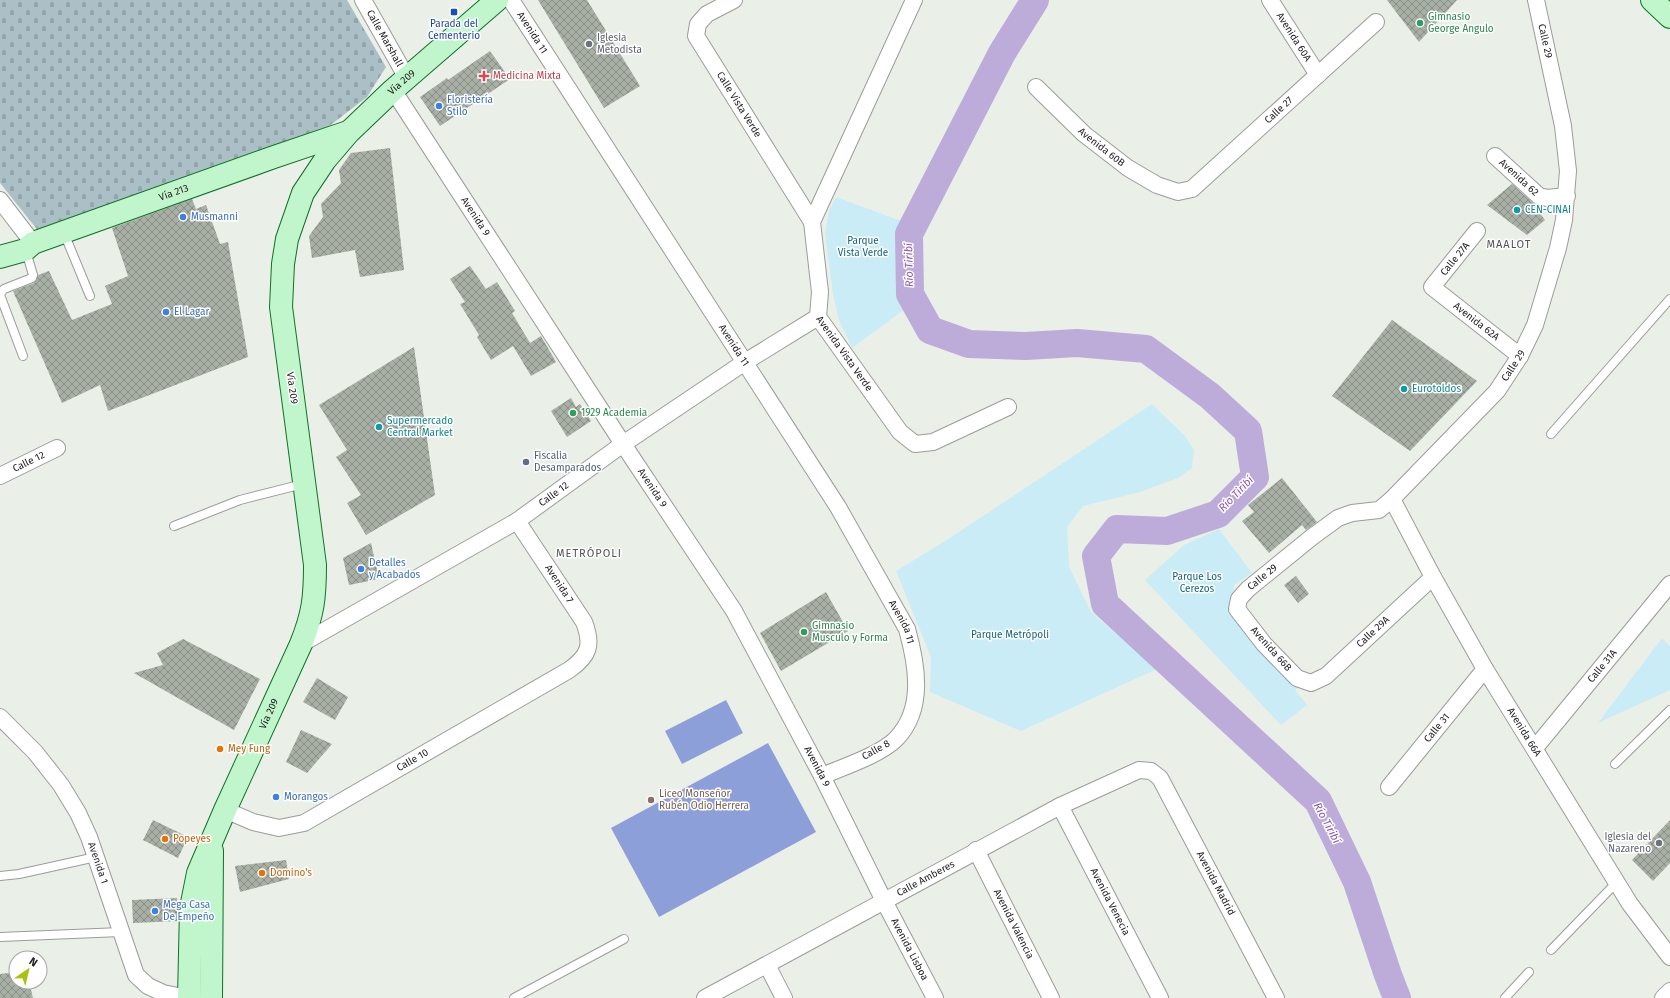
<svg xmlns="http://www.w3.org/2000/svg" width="1670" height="998" viewBox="0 0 1670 998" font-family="'Fira Sans',sans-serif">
	<defs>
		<pattern id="cemetery-stones" width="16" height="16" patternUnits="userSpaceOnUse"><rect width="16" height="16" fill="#abbfc7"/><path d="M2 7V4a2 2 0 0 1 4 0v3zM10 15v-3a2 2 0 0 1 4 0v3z" fill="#93a4ab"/></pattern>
		<pattern id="building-cross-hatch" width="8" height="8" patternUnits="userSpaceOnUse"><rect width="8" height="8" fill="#a8afa4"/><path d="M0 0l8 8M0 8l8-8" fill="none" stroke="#888e85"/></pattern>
	</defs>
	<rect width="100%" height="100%" fill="#eaf0e8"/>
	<path fill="url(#cemetery-stones)" d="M 0,0 L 347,0 L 386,67 L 367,97 L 328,127 L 40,233 L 0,183 Z"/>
	<g fill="#c9ecf6">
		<path d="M 836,197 L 904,222 L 899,235 L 899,299 L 905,309 L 852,348 L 839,320 L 833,294 L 825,233 L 829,211 Z"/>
		<path d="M 1152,404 L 1185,436 L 1194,450 L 1192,468 L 1178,478 L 1140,492 L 1083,506 L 1067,527 L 1069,567 L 1091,612 L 1157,669 L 1021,731 L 930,692 L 931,657 L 896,571 L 950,538 Z"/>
		<path d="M 1219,529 L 1252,573 L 1234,585 L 1232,602 L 1300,686 L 1295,690 L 1307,705 L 1281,725 L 1145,580 L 1184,545 Z"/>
		<path d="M 1662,638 L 1670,646 L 1670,690 L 1598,723 Z"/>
	</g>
	<g fill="#8c9fd9">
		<path d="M 726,700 L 743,733 L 682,764 L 665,731 Z"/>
		<path d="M 768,743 L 816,832 L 659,917 L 611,828 Z"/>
	</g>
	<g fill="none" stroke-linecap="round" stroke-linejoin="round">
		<path stroke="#bdacda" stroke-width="28" d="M 1035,0 L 1002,53 L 909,234 L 910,294 L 930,330 L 969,344 L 1026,346 L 1077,343 L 1146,349 L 1210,396 L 1248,431 L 1255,477 L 1218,514 L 1167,531 L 1117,529 L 1096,556 L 1105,604 L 1318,801 L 1357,882 L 1388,975 L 1397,998"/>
	</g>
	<g fill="url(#building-cross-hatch)">
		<path d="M 538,0 L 587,0 L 640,86 L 604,108 Z"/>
		<path d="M 1387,0 L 1457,0 L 1419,42 Z"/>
		<path d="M 490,51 L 510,79 L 440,126 L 420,97 L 447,78 L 448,80 Z"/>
		<path d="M 390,148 L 404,270 L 360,277 L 355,250 L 312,258 L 309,236 L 323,217 L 321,204 L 341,183 L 339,170 L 351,153 Z"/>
		<path d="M 1512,184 L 1533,203 L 1543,208 L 1539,212 L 1545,220 L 1527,235 L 1487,205 Z"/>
		<path d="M 192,199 L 196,209 L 206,205 L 220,244 L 228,242 L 248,357 L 108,411 L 100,385 L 62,403 L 13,291 L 34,283 L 38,275 L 49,271 L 72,320 L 112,304 L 105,286 L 128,276 L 112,228 Z"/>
		<path d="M 470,266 L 486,289 L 497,282 L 515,311 L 512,313 L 530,343 L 541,336 L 556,362 L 531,376 L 513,346 L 491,360 L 477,337 L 479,335 L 460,304 L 465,302 L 450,279 Z"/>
		<path d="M 1392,320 L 1477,381 L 1410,451 L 1332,396 Z"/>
		<path d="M 414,347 L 435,495 L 366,535 L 347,503 L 361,495 L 336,457 L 347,450 L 319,405 Z"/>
		<path d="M 571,398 L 576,407 L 580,404 L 591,421 L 567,437 L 551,411 Z"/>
		<path d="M 1282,478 L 1317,522 L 1306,530 L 1302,525 L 1269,553 L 1242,521 L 1254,512 L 1248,505 Z"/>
		<path d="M 371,543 L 379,579 L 349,585 L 343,558 Z"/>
		<path d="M 1296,576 L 1309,594 L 1298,603 L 1284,585 Z"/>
		<path d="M 826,592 L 848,631 L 781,671 L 760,633 Z"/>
		<path d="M 183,639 L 260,679 L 234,730 L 134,673 L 163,665 L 157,653 Z"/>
		<path d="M 317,678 L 348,697 L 335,720 L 303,702 Z"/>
		<path d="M 301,730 L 332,744 L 307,773 L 286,762 Z"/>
		<path d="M 153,820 L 188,837 L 178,858 L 143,840 Z"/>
		<path d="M 1670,820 L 1670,863 L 1653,881 L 1632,860 Z"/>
		<path d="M 286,860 L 289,879 L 240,892 L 235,866 Z"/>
		<path d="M 177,898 L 178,921 L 133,923 L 132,900 Z"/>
		<path d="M 16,972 L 16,982 L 29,982 L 33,998 L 0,998 L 0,974 Z"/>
	</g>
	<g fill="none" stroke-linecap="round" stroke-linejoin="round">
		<defs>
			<g id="lane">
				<path d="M 64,233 L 90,296"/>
				<path d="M 0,294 L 4,289 L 32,278 L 33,275 L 26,251"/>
				<path d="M 0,295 L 23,356"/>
				<path d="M 1551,434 L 1670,299"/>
				<path d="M 174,526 L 240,500 L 303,484"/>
				<path d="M 1615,764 L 1670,710"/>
				<path d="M 0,876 L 19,874 L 96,857"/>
				<path d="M 0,937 L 121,932"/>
				<path d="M 1551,950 L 1617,882"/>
				<path d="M 514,998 L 624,939"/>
				<path d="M 1505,998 L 1529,972"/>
			</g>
			<g id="street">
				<path id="s1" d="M 363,0 L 407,78"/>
				<path id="s2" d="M 511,0 L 838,507 L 907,629 C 917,665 925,709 896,739 C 880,755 843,767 822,776"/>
				<path id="s3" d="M 734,0 L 707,14 L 698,24 L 696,36 L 812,222"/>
				<path id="s4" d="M 914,0 L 812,222 L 820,292 L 818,317 L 900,432 L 915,444 L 933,442 L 1008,407"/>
				<path id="s5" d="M 1270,0 L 1318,75"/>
				<path id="s6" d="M 1036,87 L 1084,134 L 1128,168 L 1157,185 L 1178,192 L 1192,189 L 1376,22"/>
				<path id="s7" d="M 393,90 L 623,444 L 734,611 L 822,776 L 884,901 L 935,998"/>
				<path id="s8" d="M 1495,156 L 1539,196 L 1547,198 L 1567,196"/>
				<path d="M 0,200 L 33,243"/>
				<path id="s9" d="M 1477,231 L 1432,287 L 1520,356"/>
				<path id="s10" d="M 0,476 L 57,448"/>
				<path id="s11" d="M 1392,499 L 1433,577 L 1485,669 L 1630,904 L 1670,957"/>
				<path id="s12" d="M 1433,577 L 1326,676 L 1311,683 L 1297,678 L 1264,644 L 1237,609 L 1239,599 L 1248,589 L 1312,537 L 1338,518 L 1352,513 L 1379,510 L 1392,499 L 1497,391 L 1520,356 L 1535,325 L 1558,248 L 1564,220 L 1568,171 L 1563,126 L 1536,0"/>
				<path id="s13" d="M 301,644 L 517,521 L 623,444 L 745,362 L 818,317"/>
				<path id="s14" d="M 0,717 L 35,752 L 61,785 L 78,813 L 89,837 L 136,975 L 148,986 L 163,993 L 188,998"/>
				<path id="s15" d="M 1535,748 L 1670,584"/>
				<path id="s16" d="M 1389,787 L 1485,669"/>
				<path id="s17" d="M 1060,806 L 1160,998"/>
				<path id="s18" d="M 225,810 L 253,822 L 279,828 L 304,823 L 569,670 C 589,656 593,645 584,622 L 517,521"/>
				<path id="s19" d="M 976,850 L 1051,998"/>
				<path d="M 767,965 L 784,998"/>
				<path id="s20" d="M 705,998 L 1060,806 L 1139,770 L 1151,771 L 1160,778 L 1276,998"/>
				<path d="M 1663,998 L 1670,991"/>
			</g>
			<g id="secondary">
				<path d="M 1652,0 L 1670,17"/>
				<path id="s21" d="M 0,257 L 25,250 L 33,243 L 274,157 L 348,132"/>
				<path id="s22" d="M 189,998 L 191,908 L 198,873 L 225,810 L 301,644 C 313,614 315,598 315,565 L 281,307 L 283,264 L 287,239 L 303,193 L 325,160 L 349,132 L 393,90 L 497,0"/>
				<path d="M 211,998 L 212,851"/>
			</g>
		</defs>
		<use href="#lane" stroke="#9b9b9b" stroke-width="10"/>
		<use href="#street" stroke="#9b9b9b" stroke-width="18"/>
		<use href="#secondary" stroke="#0e7226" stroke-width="24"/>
		<use href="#lane" stroke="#fff" stroke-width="8"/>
		<use href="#street" stroke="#fff" stroke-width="16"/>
		<use href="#secondary" stroke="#c1f5cb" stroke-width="22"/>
	</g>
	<rect fill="#1a4fb4" stroke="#fff" stroke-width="1.5" x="450" y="8" width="8" height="8" rx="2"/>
	<g fill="#2e9e5b" stroke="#fff" stroke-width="1.5">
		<circle cx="1420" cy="23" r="4"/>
		<circle cx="573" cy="413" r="4"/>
		<circle cx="804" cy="632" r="4"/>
	</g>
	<g fill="#6b7280" stroke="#fff" stroke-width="1.5">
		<circle cx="589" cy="44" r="4"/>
		<circle cx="1659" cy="843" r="4"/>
	</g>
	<path fill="#e0444e" stroke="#fff" stroke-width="1.5" d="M482 70h4v4h4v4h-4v4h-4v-4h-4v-4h4z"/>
	<g fill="#3f7fe0" stroke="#fff" stroke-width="1.5">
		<circle cx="439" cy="106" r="4"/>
		<circle cx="183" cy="217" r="4"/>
		<circle cx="166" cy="312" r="4"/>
		<circle cx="361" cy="569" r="4"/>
		<circle cx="276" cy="797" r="4"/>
		<circle cx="155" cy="911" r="4"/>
	</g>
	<g fill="#0f9aa8" stroke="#fff" stroke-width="1.5">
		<circle cx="1517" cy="210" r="4"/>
		<circle cx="1404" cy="389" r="4"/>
		<circle cx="379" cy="427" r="4"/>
	</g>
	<circle fill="#5c6f8a" stroke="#fff" stroke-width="1.5" cx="526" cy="462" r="4"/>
	<g fill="#e8710a" stroke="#fff" stroke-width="1.5">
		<circle cx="220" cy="749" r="4"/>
		<circle cx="165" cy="839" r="4"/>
		<circle cx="262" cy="873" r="4"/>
	</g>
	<circle fill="#8d6e63" stroke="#fff" stroke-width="1.5" cx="651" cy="800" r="4"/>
	<g text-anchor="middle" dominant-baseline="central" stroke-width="3" stroke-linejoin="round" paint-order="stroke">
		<g font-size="10" fill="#27864d" stroke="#fff" text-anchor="start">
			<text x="1428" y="17">Gimnasio<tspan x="1428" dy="12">George Angulo</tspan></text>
			<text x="581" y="413">1929 Academia</text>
			<text x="812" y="626">Gimnasio<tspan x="812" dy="12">Musculo y Forma</tspan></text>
		</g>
		<g font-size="10" fill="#164399" stroke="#fff">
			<text x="454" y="24">Parada del<tspan x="454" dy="12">Cementerio</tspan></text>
		</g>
		<g font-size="10" fill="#212121" stroke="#fff">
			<text stroke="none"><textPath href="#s2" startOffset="39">Avenida 11</textPath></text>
			<text stroke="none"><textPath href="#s5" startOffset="44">Avenida 60A</textPath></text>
			<text stroke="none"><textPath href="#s1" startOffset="44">Calle Marshall</textPath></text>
			<text transform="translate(1545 41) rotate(77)">Calle 29</text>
			<text stroke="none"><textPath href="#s22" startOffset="984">Vía 209</textPath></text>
			<text stroke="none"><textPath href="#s3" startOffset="137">Calle Vista Verde</textPath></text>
			<text stroke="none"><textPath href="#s6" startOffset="310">Calle 27</textPath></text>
			<text stroke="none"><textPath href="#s6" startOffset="89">Avenida 60B</textPath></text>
			<text stroke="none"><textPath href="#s8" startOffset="32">Avenida 62</textPath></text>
			<text stroke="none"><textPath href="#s21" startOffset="186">Vía 213</textPath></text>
			<text stroke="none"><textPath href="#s7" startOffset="151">Avenida 9</textPath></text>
			<text transform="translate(1455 259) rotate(-51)">Calle 27A</text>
			<text stroke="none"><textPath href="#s9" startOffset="128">Avenida 62A</textPath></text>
			<text stroke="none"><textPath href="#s2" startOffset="411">Avenida 11</textPath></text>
			<text stroke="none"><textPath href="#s4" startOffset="385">Avenida Vista Verde</textPath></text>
			<text stroke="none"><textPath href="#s12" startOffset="647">Calle 29</textPath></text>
			<text transform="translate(292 388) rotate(82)">Vía 209</text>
			<text stroke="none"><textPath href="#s10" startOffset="32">Calle 12</textPath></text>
			<text stroke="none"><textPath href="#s7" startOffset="475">Avenida 9</textPath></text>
			<text stroke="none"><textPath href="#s13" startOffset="294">Calle 12</textPath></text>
			<text stroke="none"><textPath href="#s12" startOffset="311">Calle 29</textPath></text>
			<text transform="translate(559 584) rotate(57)">Avenida 7</text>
			<text stroke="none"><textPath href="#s2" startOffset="735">Avenida 11</textPath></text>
			<text transform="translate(1373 632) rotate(-43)">Calle 29A</text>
			<text transform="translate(1271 649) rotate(48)">Avenida 66B</text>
			<text stroke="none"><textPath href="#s15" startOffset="106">Calle 31A</textPath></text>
			<text stroke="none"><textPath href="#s22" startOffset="300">Vía 209</textPath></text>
			<text stroke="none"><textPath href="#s16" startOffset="76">Calle 31</textPath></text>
			<text stroke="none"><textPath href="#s11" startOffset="268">Avenida 66A</textPath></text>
			<text transform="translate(876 750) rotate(-29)">Calle 8</text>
			<text stroke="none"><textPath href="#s18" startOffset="208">Calle 10</textPath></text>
			<text stroke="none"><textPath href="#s7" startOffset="799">Avenida 9</textPath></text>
			<text stroke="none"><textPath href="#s14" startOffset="178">Avenida 1</textPath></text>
			<text stroke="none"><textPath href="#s20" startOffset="251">Calle Amberes</textPath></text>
			<text stroke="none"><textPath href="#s20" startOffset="633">Avenida Madrid</textPath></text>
			<text stroke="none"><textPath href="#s17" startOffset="108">Avenida Venecia</textPath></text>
			<text stroke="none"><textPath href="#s19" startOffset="83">Avenida Valencia</textPath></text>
			<text stroke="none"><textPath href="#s7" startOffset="1004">Avenida Lisboa</textPath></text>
		</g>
		<g font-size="10" fill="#5b616d" stroke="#fff" text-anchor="start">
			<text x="597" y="38">Iglesia<tspan x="597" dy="12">Metodista</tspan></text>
			<text x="1651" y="837" text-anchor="end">Iglesia del<tspan x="1651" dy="12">Nazareno</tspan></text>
		</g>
		<g font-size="10" fill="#be3a42" stroke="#fff" text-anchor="start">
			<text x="493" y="76">Medicina Mixta</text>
		</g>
		<g font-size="10" fill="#366cbe" stroke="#fff" text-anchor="start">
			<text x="447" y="100">Floristería<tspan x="447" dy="12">Stilo</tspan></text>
			<text x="191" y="217">Musmanni</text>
			<text x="174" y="312">El Lagar</text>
			<text x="369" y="563">Detalles<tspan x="369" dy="12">y Acabados</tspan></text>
			<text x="284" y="797">Morangos</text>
			<text x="163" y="905">Mega Casa<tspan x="163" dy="12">De Empeño</tspan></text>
		</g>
		<g font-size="10" fill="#0d838f" stroke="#fff" text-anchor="start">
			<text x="1525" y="210">CEN-CINAI</text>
			<text x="1412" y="389">Eurotoldos</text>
			<text x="387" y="421">Supermercado<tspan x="387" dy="12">Central Market</tspan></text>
		</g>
		<g font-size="10" fill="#146279" stroke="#fff">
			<text x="863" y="241">Parque<tspan x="863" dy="12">Vista Verde</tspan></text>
			<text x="1197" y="577">Parque Los<tspan x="1197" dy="12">Cerezos</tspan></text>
			<text x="1010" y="635">Parque Metrópoli</text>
		</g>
		<g font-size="10" fill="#4e5e75" stroke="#fff" text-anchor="start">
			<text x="534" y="456">Fiscalia<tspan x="534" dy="12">Desamparados</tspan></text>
		</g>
		<g font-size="10" fill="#c56008" stroke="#fff" text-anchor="start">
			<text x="228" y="749">Mey Fung</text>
			<text x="173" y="839">Popeyes</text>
			<text x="270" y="873">Domino's</text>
		</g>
		<g font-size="10" fill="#785e54" stroke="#fff" text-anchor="start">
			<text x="659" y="794">Liceo Monseñor<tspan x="659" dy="12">Rubén Odio Herrera</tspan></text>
		</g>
		<g font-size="11" letter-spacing="1" fill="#545454" stroke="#fff">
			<text x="1509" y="244">MAALOT</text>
			<text x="589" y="553">METRÓPOLI</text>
		</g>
		<g font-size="11" font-style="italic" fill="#8b53aa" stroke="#fff">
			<text transform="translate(909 265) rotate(-91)">Río Tiribí</text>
			<text transform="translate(1236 494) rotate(-46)">Río Tiribí</text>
			<text transform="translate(1327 823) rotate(62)">Río Tiribí</text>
		</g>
	</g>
	<g transform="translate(28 970) rotate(34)"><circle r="19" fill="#ffffff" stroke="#a6a6a6"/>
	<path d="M0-3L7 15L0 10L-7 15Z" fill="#a9c20f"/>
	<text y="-6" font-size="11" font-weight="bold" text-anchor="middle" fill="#212121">N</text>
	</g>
</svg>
